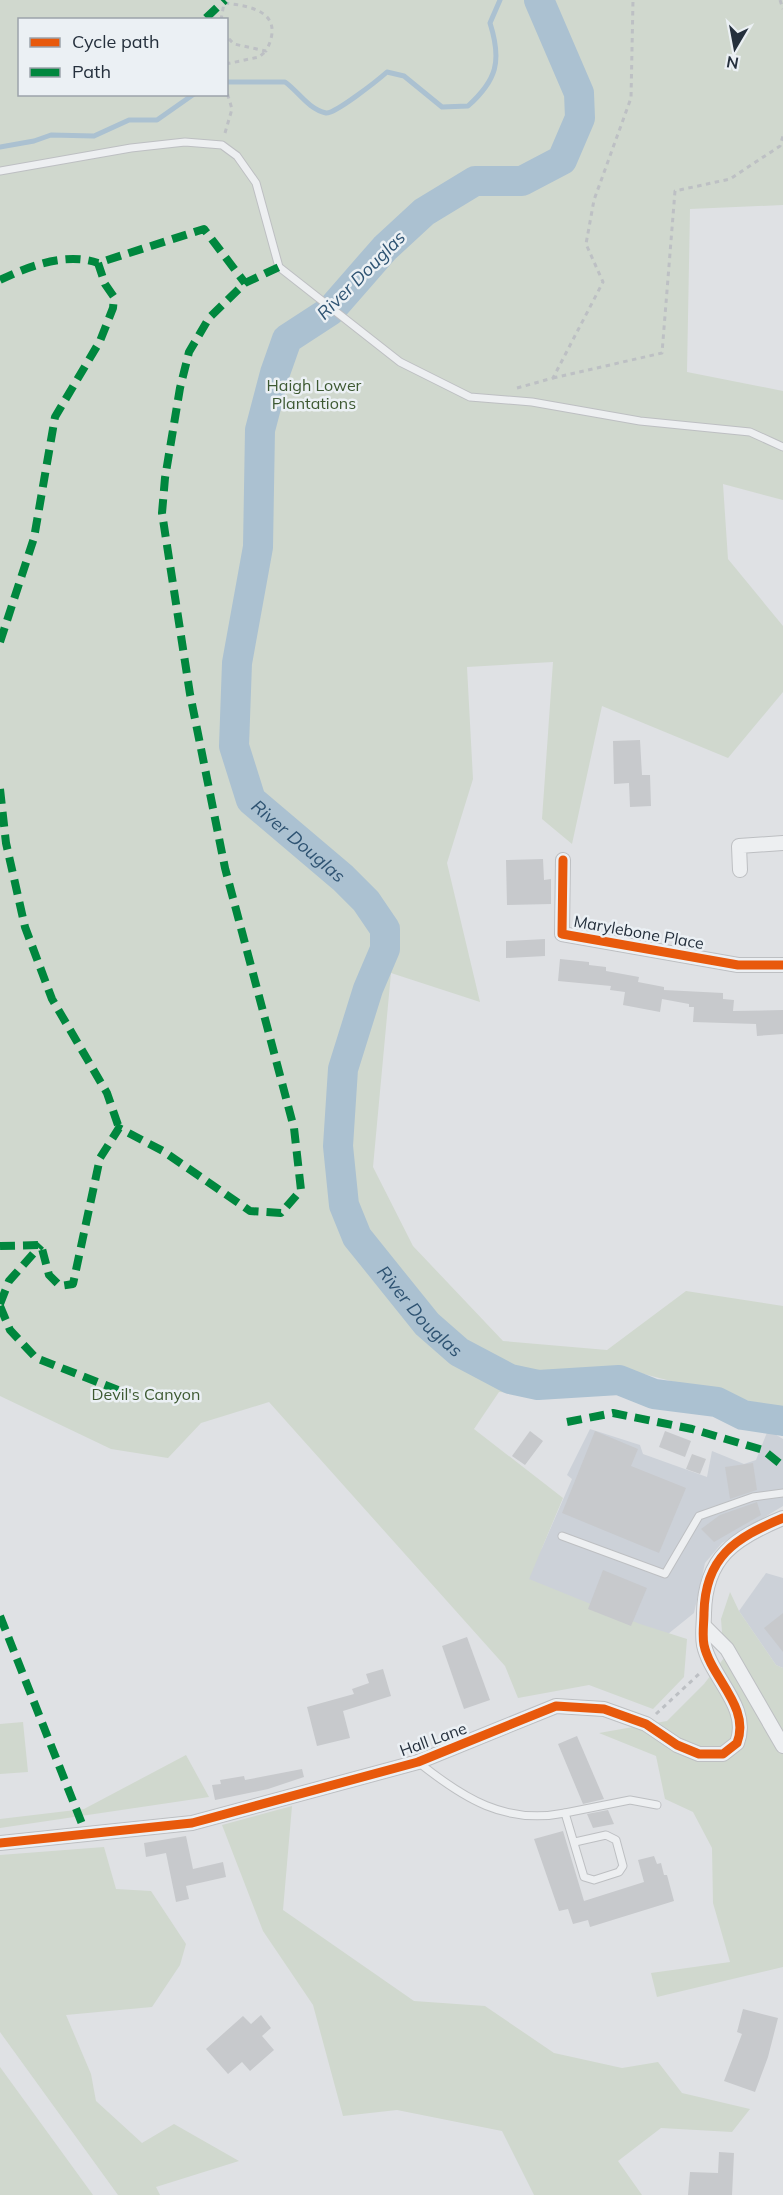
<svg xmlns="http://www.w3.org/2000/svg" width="783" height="2195" viewBox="0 0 783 2195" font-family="Mulish,sans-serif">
	<rect width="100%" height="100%" fill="#dfe1e4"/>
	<g fill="#ccd1d8">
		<path d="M 590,1429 L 640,1445 L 643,1454 L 707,1477 L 712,1451 L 744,1464 L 756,1460 L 768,1430 L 783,1439 L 783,1506 L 722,1543 L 705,1563 L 694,1613 L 611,1680 L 499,1611 L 542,1548 L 572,1479 L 567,1475 Z"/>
		<path d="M 766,1573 L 783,1578 L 783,1668 L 776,1665 L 739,1611 Z"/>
	</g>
	<g fill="#d0d8ce" fill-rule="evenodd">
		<path d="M 0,0 L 783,0 L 783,205 L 690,209 L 687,372 L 783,391 L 783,500 L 723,484 L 728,559 L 783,626 L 783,692 L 728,758 L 602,706 L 572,844 L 542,819 L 553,662 L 467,667 L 473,779 L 447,863 L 480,1002 L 391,973 L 373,1167 L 413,1246 L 503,1341 L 607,1350 L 686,1291 L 783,1306 L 783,1410 L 636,1372 L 595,1396 L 499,1392 L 474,1429 L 563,1498 L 529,1579 L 640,1624 L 687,1639 L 684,1677 L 653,1709 L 589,1685 L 518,1698 L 505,1666 L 269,1402 L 201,1423 L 168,1458 L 111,1449 L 0,1396 ZM 20,20 L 226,20 L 226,94 L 20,94 Z"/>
		<path d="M 730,1592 L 739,1611 L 776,1665 L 783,1668 L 783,1967 L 657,1997 L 651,1973 L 730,1962 L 713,1903 L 712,1848 L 693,1812 L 665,1799 L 656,1756 L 599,1733 L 667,1721 L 704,1684 L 724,1658 L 721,1619 Z"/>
		<path d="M 23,1722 L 28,1772 L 0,1774 L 0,1724 Z"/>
		<path d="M 186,1755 L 209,1797 L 0,1828 L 0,1819 L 84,1809 Z"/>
		<path d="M 292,1806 L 283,1910 L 414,2001 L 485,2006 L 554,2053 L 622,2068 L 658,2062 L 682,2093 L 750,2109 L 732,2132 L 661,2128 L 618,2161 L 642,2195 L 534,2195 L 502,2131 L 397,2110 L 343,2116 L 313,2005 L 263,1931 L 222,1825 Z"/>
		<path d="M 104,1847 L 116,1889 L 151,1891 L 186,1944 L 180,1965 L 152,2007 L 66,2015 L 91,2074 L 96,2101 L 142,2143 L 174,2124 L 239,2161 L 156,2187 L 160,2195 L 118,2195 L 0,2032 L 0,1855 Z"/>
		<path d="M 0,2067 L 93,2195 L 0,2195 Z"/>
	</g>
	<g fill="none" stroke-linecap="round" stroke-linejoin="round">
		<g stroke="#abc1d1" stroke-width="5">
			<path d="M 226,82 L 285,82 C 298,91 308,109 326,113 C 335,114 378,80 387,72 L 404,76 L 442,107 L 468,106 C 497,80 502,61 490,23 L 500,0"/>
			<path d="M 0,147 L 34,141 L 51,135 L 94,136 L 129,120 L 157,120 L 194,94"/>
		</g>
		<path stroke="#abc1d1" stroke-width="30" id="s1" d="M 539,0 L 579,93 L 580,118 L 562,160 L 522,181 L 475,181 L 424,212 L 385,248 L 330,311 L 287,339 L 275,373 L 260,430 L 258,547 L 237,663 L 234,746 L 251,800 L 343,878 L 366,901 L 385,929 L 385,949 L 368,989 L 343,1069 L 338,1146 L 344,1205 L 357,1237 L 427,1324 L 459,1352 L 510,1379 L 538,1385 L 619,1380 L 654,1394 L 717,1402 L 743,1415 L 783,1421"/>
	</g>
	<g fill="#c7c9cc">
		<path d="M 640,740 L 642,775 L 650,775 L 651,806 L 630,807 L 629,783 L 614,784 L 613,741 Z"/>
		<path d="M 543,859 L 544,880 L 551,879 L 551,904 L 507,905 L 506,860 Z"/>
		<path d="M 545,939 L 545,956 L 506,958 L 506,941 Z"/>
		<path d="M 560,959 L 589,962 L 589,965 L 606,967 L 606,971 L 639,977 L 638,982 L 664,987 L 664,990 L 723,993 L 723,999 L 734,1000 L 733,1011 L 783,1010 L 783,1034 L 757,1036 L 756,1024 L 693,1022 L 694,1007 L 689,1007 L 689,1004 L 662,999 L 660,1012 L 623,1005 L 625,992 L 610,990 L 611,986 L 558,981 Z"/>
		<path d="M 530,1431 L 543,1441 L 525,1465 L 512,1456 Z"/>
		<path d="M 595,1431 L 638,1449 L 631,1466 L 686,1488 L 659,1553 L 562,1513 Z"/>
		<path d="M 665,1431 L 691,1441 L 685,1457 L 659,1447 Z"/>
		<path d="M 692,1454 L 706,1459 L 700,1474 L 686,1469 Z"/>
		<path d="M 753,1463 L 757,1490 L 730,1499 L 725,1467 Z"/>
		<path d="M 757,1502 L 761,1515 L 714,1542 L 701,1529 L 720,1515 Z"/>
		<path d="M 603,1570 L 647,1588 L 631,1626 L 588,1609 Z"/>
		<path d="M 783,1613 L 783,1652 L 764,1628 Z"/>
		<path d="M 467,1637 L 490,1700 L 464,1709 L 442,1646 Z"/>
		<path d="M 383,1669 L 391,1696 L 343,1711 L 350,1738 L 317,1746 L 307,1707 L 354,1694 L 352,1689 L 369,1683 L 366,1674 Z"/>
		<path d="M 577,1736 L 604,1799 L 583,1804 L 558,1744 Z"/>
		<path d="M 302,1769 L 304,1777 L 268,1789 L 215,1800 L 212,1785 L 221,1784 L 220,1780 L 244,1776 L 245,1780 Z"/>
		<path d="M 608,1810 L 614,1824 L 593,1828 L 587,1814 Z"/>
		<path d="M 563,1831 L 584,1901 L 644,1882 L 638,1860 L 654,1856 L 657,1864 L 661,1863 L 664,1875 L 667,1875 L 674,1901 L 590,1927 L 588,1920 L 573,1924 L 568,1909 L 559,1911 L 534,1839 Z"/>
		<path d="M 186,1836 L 193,1869 L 223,1862 L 226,1877 L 186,1886 L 189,1899 L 176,1902 L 166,1853 L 146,1857 L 144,1843 Z"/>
		<path d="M 743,2009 L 778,2018 L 768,2057 L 755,2092 L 724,2081 L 742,2034 L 737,2032 Z"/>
		<path d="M 261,2015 L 271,2028 L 262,2036 L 274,2050 L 250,2071 L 242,2062 L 228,2074 L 206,2049 L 243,2016 L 251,2024 Z"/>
		<path d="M 719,2152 L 734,2153 L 732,2195 L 688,2195 L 690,2172 L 718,2173 Z"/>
	</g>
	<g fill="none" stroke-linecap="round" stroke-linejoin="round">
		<defs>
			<g id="service">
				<path d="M 0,171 L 131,148 L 185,142 L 222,145 L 237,156 L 256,183 L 279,267 L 400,362 L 470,397 L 532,402 L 640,421 L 750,432 L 783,447"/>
				<path d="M 562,1536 L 665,1574 L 699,1516 L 753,1497 L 783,1493"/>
				<path d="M 418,1762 C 463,1798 505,1825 565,1813 L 584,1877 L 594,1880 L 619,1872 L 623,1866 L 616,1840 L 606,1835 L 575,1842"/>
				<path d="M 565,1813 L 630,1800 L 657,1805"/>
			</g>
			<g id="minor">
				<path d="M 563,860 L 562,934 L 738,965 L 783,965"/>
				<path d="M 740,870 L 739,846 L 783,843"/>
				<path d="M 704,1626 L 727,1649 L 783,1746"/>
				<path d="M 0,1843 L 192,1823 L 418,1762 L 556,1706 L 604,1709 L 646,1724 L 677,1745 L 699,1754 L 723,1754 L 737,1743 C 751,1707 711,1678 704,1645 C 702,1635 704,1623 704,1613 C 705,1557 735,1538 783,1518"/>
			</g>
		</defs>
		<use href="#service" stroke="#bdbfc2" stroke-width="9"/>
		<use href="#minor" stroke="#bdbfc2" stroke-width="16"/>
		<g stroke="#bdc0c4" stroke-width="3" stroke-dasharray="4.5 4.5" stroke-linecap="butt">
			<path d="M 780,0 L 783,9"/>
			<path d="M 221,20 L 224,3 C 253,6 286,13 266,51 L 234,44 L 226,36"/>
			<path d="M 226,64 L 259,57 L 266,51"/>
			<path d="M 225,133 L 232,109 L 226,89"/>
			<path d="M 553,378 L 662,353 L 675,191 L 730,179 L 780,146 L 783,136"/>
			<path d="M 517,388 L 553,378 L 603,282 L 586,244 L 594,200 L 631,98 L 633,0"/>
			<path d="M 656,1714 L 699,1674"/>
		</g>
		<use href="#service" stroke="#edeff1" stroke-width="7"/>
		<use href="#minor" stroke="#edeff1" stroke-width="14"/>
		<g stroke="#00873e" stroke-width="8" stroke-dasharray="15 8" stroke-linecap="butt">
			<path d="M 206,18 L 225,0"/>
			<path d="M 0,280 C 29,266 66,252 98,263"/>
			<path d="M 0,642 L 34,538 L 55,417 L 100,341 L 113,308 L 114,297 L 105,284 L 98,263 L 204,229 L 245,283"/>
			<path d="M 0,789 L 6,843 L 25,927 L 52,999 L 107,1093 L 119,1128"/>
			<path d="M 0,1246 L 41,1245 L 49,1275 L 60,1286 L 73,1284 L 100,1158 L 119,1128 L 163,1151 L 250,1211 L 281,1213 L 301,1190 L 294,1128 L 225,868 L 190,694 L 162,513 L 165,478 L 180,388 L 189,352 L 209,318 L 245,283 L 279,267"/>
			<path d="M 0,1304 L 9,1281 L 41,1245"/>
			<path d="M 0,1306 L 10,1330 L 36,1358 L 118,1390"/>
			<path d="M 567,1422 L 613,1413 L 692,1429 L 763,1450 L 783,1466"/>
			<path d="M 0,1616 L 86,1834"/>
		</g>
		<defs>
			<g id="cycleway">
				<path d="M 563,860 L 562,934 L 738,965 L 783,965"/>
				<path d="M 0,1843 L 192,1823 L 418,1762 L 556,1706 L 604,1709 L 646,1724 L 677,1745 L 699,1754 L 723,1754 L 737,1743 C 751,1707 711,1678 704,1645 C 702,1635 704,1623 704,1613 C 705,1557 735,1538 783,1518"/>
			</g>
		</defs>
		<use href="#cycleway" stroke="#ebf0f4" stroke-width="13"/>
		<use href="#cycleway" stroke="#e8590c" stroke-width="9"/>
	</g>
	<g text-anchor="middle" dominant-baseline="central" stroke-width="5" stroke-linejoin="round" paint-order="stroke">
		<g font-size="16" fill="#3d5932" stroke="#ebf0f4">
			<text x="314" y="385">Haigh Lower<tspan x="314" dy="18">Plantations</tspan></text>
			<text x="146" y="1394">Devil's Canyon</text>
		</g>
		<g font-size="16" fill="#25303d" stroke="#ebf0f4">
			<text transform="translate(639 932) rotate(10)">Marylebone Place</text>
			<text transform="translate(433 1739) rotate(-20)">Hall Lane</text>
		</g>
		<g font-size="18" font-style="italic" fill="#2e5372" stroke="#ebf0f4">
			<text transform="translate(361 275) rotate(-45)">River Douglas</text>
			<text stroke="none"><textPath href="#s1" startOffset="1044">River Douglas</textPath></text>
			<text stroke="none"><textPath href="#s1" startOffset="1584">River Douglas</textPath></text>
		</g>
	</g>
	<rect x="18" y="18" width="210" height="78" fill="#ebf0f4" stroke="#9ca3ab" stroke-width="1.5"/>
	<rect x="30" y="38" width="30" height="9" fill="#e8590c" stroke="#9ca3ab" stroke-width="1.5"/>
	<text x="72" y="48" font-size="18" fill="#25303d">Cycle path</text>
	<rect x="30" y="68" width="30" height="9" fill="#00873e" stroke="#9ca3ab" stroke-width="1.5"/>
	<text x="72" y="78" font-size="18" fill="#25303d">Path</text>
	<g transform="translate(735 48) rotate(190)" stroke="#ebf0f4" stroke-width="4.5" paint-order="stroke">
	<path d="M0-4.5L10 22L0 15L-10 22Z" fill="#25303d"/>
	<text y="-9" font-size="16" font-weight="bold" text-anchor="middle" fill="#25303d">N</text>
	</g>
</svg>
